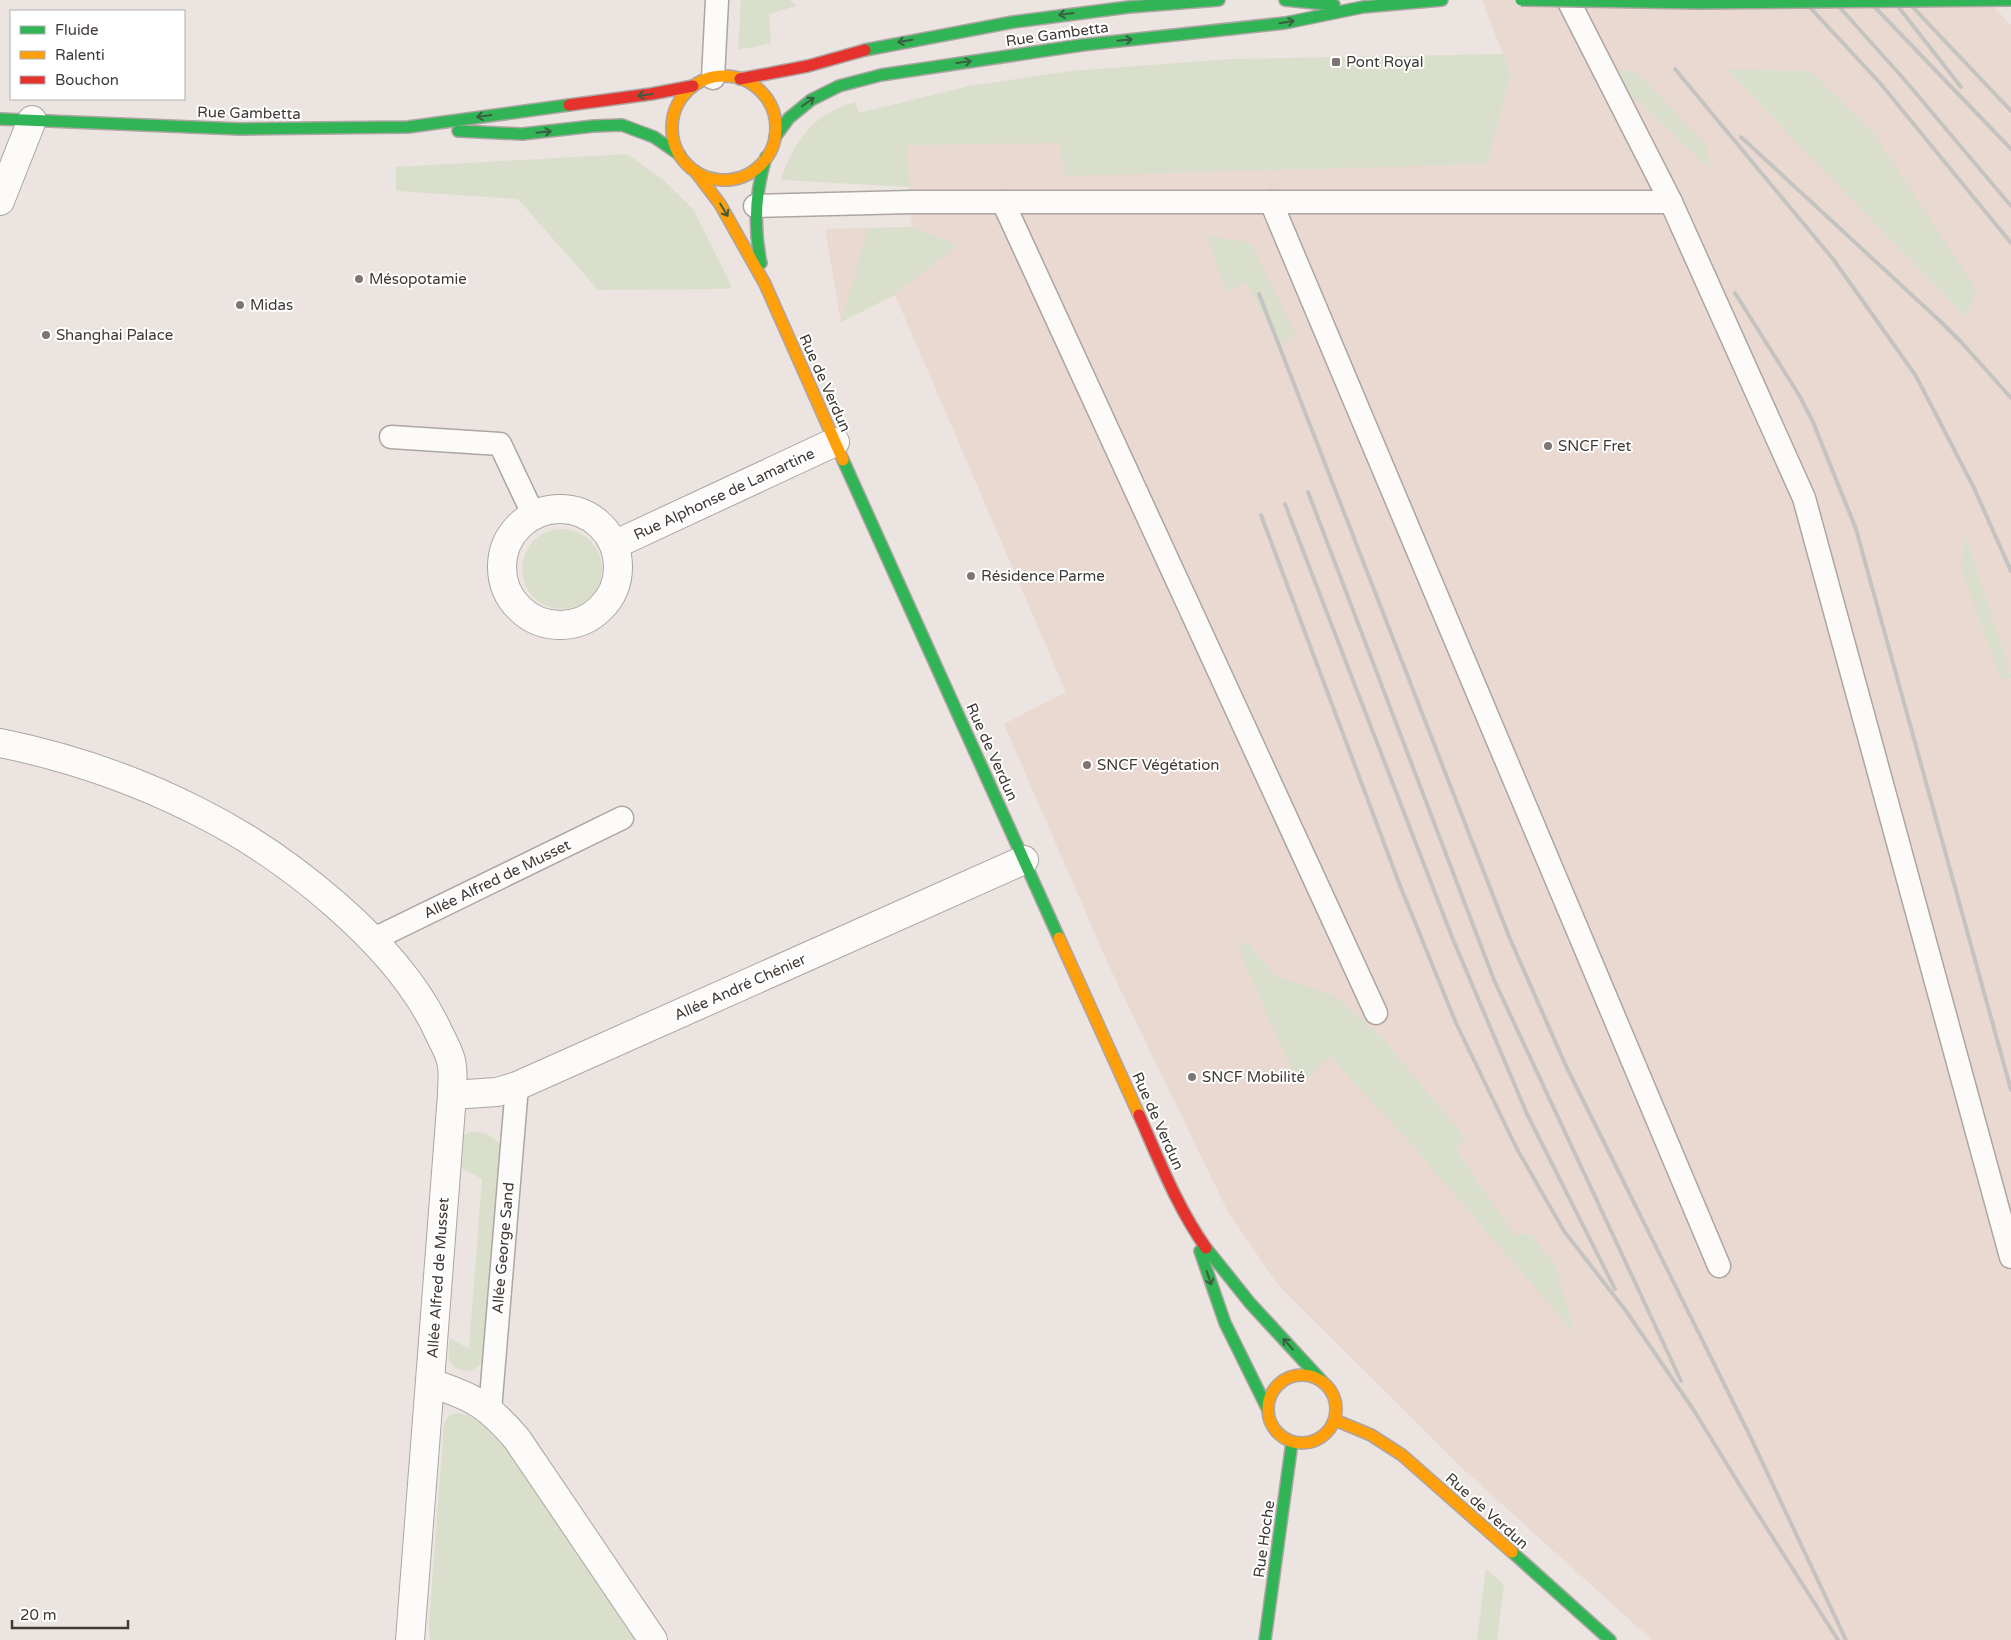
<svg xmlns="http://www.w3.org/2000/svg" width="2011" height="1640" viewBox="0 0 2011 1640" font-family="'Varela Round',sans-serif">
	<rect width="100%" height="100%" fill="#ece4e0"/>
	<path fill="#ead9d1" d="M 1482,0 L 1987,0 L 2011,25 L 2011,1640 L 1652,1640 L 1462,1468 L 1278,1285 L 1228,1212 L 1108,964 L 1004,724 L 1066,692 L 895,295 L 841,322 L 825,229 L 912,227 L 907,145 L 1060,143 L 1064,176 L 1488,158 L 1511,75 Z"/>
	<g fill="#d9dfcb">
		<path d="M 741,0 L 790,0 L 796,6 L 769,14 L 771,43 L 738,50 Z"/>
		<path d="M 1503,54 L 1511,75 L 1487,164 L 1064,176 L 1059,143 L 907,145 L 910,187 L 781,180 C 794,140 813,114 855,102 L 859,113 L 969,86 L 1071,71 L 1230,59 Z"/>
		<path d="M 1601,67 L 1637,72 L 1708,147 L 1709,168 Z"/>
		<path d="M 1726,69 L 1810,71 L 1873,132 L 1977,290 L 1966,318 Z"/>
		<path d="M 627,154 L 661,178 L 693,209 L 732,287 L 726,289 L 598,290 L 518,199 L 396,191 L 396,167 Z"/>
		<path d="M 913,227 L 958,245 L 895,294 L 841,322 L 868,228 Z"/>
		<path d="M 1206,235 L 1251,243 L 1296,336 L 1279,344 L 1245,282 L 1226,292 Z"/>
		<circle cx="562" cy="569" r="40"/>
		<path d="M 1965,534 L 2011,675 L 2011,678 L 2000,678 L 1961,568 Z"/>
		<path d="M 1246,941 L 1276,976 L 1334,995 L 1383,1038 L 1466,1139 L 1456,1150 L 1515,1235 L 1531,1234 L 1555,1264 L 1575,1334 L 1403,1135 L 1329,1056 L 1299,1087 L 1238,948 Z"/>
		<path d="M 472,1132 C 488,1133 492,1135 503,1148 L 487,1350 C 484,1357 481,1366 474,1369 C 464,1374 451,1369 449,1358 C 448,1351 449,1344 450,1338 L 469,1349 L 482,1179 L 462,1168 L 464,1135 Z"/>
		<path d="M 459,1413 L 472,1417 L 501,1437 L 637,1640 L 430,1640 L 429,1624 L 444,1423 L 450,1415 Z"/>
		<path d="M 1486,1569 L 1504,1585 L 1497,1640 L 1477,1640 Z"/>
	</g>
	<g fill="none" stroke-linecap="round" stroke-linejoin="round">
		<defs>
			<g id="lane">
				<path d="M 1568,0 L 1671,202 L 1804,498 L 2011,1257"/>
				<path d="M 713,78 L 717,0"/>
				<path d="M 1003,202 L 1376,1013"/>
				<path d="M 1271,202 L 1719,1266"/>
				<path d="M 755,206 L 911,202 L 1671,202"/>
				<path d="M 391,437 L 500,444 L 534,516"/>
				<path d="M 372,940 L 622,818"/>
				<path d="M 490,1410 L 517,1086"/>
			</g>
			<g id="street">
				<path d="M 0,201 L 32,120"/>
				<circle cx="560" cy="567" r="58"/>
				<path d="M 614,545 L 835,442"/>
				<path d="M 0,743 C 69,757 134,779 197,811 C 284,854 398,943 439,1033 C 443,1042 449,1051 451,1061 C 454,1072 452,1084 452,1095 L 410,1640"/>
				<path d="M 452,1095 L 497,1092 L 517,1086 L 1024,860"/>
				<path d="M 431,1383 C 473,1397 487,1404 517,1439 L 653,1640"/>
			</g>
			<g id="fast">
				<path d="M 1285,0 L 1334,5"/>
				<path d="M 865,50 L 1013,22 L 1129,7 L 1219,0"/>
				<path d="M 0,119 L 240,129 L 408,127 L 569,105"/>
				<path d="M 458,131 L 522,134 L 594,126 L 622,125 L 654,137 L 680,155"/>
				<path d="M 775,137 L 789,118 L 811,100 L 839,86 L 881,75 L 1082,45 L 1285,23 L 1363,7 L 1442,0"/>
				<path d="M 761,263 C 753,226 755,193 766,157"/>
				<path d="M 843,460 L 1059,938"/>
				<path d="M 1206,1248 L 1250,1303 L 1321,1380"/>
				<path d="M 1200,1251 L 1225,1323 L 1268,1410"/>
				<path d="M 1512,1552 L 1610,1640"/>
				<path d="M 1265,1640 L 1292,1442"/>
			</g>
			<g id="slow">
				<circle cx="724" cy="128" r="52"/>
				<path d="M 695,171 L 720,204 L 765,284 L 843,460"/>
				<path d="M 1059,938 L 1139,1115"/>
				<circle cx="1302" cy="1409" r="34"/>
				<path d="M 1335,1420 L 1371,1435 L 1402,1455 L 1512,1552"/>
			</g>
			<g id="jam">
				<path d="M 740,79 L 808,66 L 865,50"/>
				<path d="M 569,105 L 651,94 L 693,86"/>
				<path d="M 1139,1115 C 1159,1160 1177,1207 1206,1248"/>
			</g>
		</defs>
		<use href="#lane" stroke="#aca5a2" stroke-width="25"/>
		<use href="#street" stroke="#aca5a2" stroke-width="30"/>
		<use href="#fast" stroke="#aca5a2" stroke-width="14"/>
		<use href="#slow" stroke="#aca5a2" stroke-width="14"/>
		<use href="#jam" stroke="#aca5a2" stroke-width="14"/>
		<use href="#lane" stroke="#fcfbfa" stroke-width="22"/>
		<use href="#street" stroke="#fcfbfa" stroke-width="28"/>
		<use href="#fast" stroke="#30b455" stroke-width="11"/>
		<use href="#slow" stroke="#ff9f0a" stroke-width="11"/>
		<use href="#jam" stroke="#e5322d" stroke-width="11"/>
		<g stroke="#c5c3c2" stroke-width="4">
			<path d="M 1803,0 L 1880,83 L 2011,243"/>
			<path d="M 1833,0 L 1903,78 L 2011,206"/>
			<path d="M 1868,0 L 2011,149"/>
			<path d="M 1893,0 L 1961,87"/>
			<path d="M 1906,0 L 2011,111"/>
			<path d="M 1675,69 L 1833,259 L 1916,376 L 1974,488 L 2011,571"/>
			<path d="M 1741,137 L 1940,321 L 1962,343 L 2011,398"/>
			<path d="M 1735,293 L 1799,395 L 1813,422 L 1856,529 L 2011,1090"/>
			<path d="M 1259,294 L 1510,939 L 1566,1066 L 1748,1432 L 1846,1640"/>
			<path d="M 1308,492 L 1494,980 L 1681,1381"/>
			<path d="M 1285,504 L 1452,937 L 1527,1114 L 1615,1289"/>
			<path d="M 1261,515 L 1399,883 L 1456,1023 L 1517,1149 L 1564,1231 L 1626,1311 L 1693,1409 L 1747,1497 L 1838,1640"/>
		</g>
		<defs>
			<path id="fast-bridge" d="M 1521,0 L 1699,3 L 2011,0"/>
		</defs>
		<use href="#fast-bridge" stroke="#aca5a2" stroke-width="14" stroke-linecap="butt"/>
		<use href="#fast-bridge" stroke="#30b455" stroke-width="11"/>
	</g>
	<defs><path id="oneway-shaft" d="M-6 0H5M1.5-3L5.5 0L1.5 3" fill="none" stroke-width="1.6" stroke-linecap="round" stroke-linejoin="round" transform="scale(1.25)"/></defs>
	<g stroke="#3a5e3f">
		<use href="#oneway-shaft" transform="translate(1066 14) rotate(172)"/>
		<use href="#oneway-shaft" transform="translate(1287 22) rotate(-9)"/>
		<use href="#oneway-shaft" transform="translate(1125 40) rotate(-6)"/>
		<use href="#oneway-shaft" transform="translate(905 41) rotate(170)"/>
		<use href="#oneway-shaft" transform="translate(964 62) rotate(-8)"/>
		<use href="#oneway-shaft" transform="translate(645 95) rotate(172)"/>
		<use href="#oneway-shaft" transform="translate(808 102) rotate(-35)"/>
		<use href="#oneway-shaft" transform="translate(484 116) rotate(172)"/>
		<use href="#oneway-shaft" transform="translate(544 132) rotate(-6)"/>
		<use href="#oneway-shaft" transform="translate(724 210) rotate(59)"/>
		<use href="#oneway-shaft" transform="translate(1209 1278) rotate(71)"/>
		<use href="#oneway-shaft" transform="translate(1288 1344) rotate(-132)"/>
	</g>
	<g fill="#7c7572" stroke="#fff" stroke-width="2">
		<rect x="1331" y="57" width="10" height="10" rx="2.5"/>
		<circle cx="359" cy="279" r="5"/>
		<circle cx="240" cy="305" r="5"/>
		<circle cx="46" cy="335" r="5"/>
		<circle cx="1548" cy="446" r="5"/>
		<circle cx="971" cy="576" r="5"/>
		<circle cx="1087" cy="765" r="5"/>
		<circle cx="1192" cy="1077" r="5"/>
	</g>
	<g text-anchor="middle" dominant-baseline="central" stroke-width="4" stroke-linejoin="round" paint-order="stroke">
		<g font-size="15" fill="#3f3936" stroke="#fff">
			<text transform="translate(1057 34) rotate(-8)">Rue Gambetta</text>
			<text transform="translate(249 113) rotate(1)">Rue Gambetta</text>
			<text transform="translate(825 383) rotate(66)">Rue de Verdun</text>
			<text transform="translate(724 494) rotate(-25)">Rue Alphonse de Lamartine</text>
			<text transform="translate(992 752) rotate(66)">Rue de Verdun</text>
			<text transform="translate(497 879) rotate(-26)">Allée Alfred de Musset</text>
			<text transform="translate(740 987) rotate(-24)">Allée André Chénier</text>
			<text transform="translate(1158 1121) rotate(66)">Rue de Verdun</text>
			<text transform="translate(503 1248) rotate(-85)">Allée George Sand</text>
			<text transform="translate(438 1278) rotate(-86)">Allée Alfred de Musset</text>
			<text transform="translate(1487 1511) rotate(42)">Rue de Verdun</text>
			<text transform="translate(1264 1539) rotate(-82)">Rue Hoche</text>
		</g>
		<g font-size="15" fill="#3f3936" stroke="#fff" text-anchor="start">
			<text x="1346" y="62">Pont Royal</text>
			<text x="369" y="279">Mésopotamie</text>
			<text x="250" y="305">Midas</text>
			<text x="56" y="335">Shanghai Palace</text>
			<text x="1558" y="446">SNCF Fret</text>
			<text x="981" y="576">Résidence Parme</text>
			<text x="1097" y="765">SNCF Végétation</text>
			<text x="1202" y="1077">SNCF Mobilité</text>
		</g>
	</g>
	<rect x="10" y="10" width="175" height="90" fill="#ffffff" stroke="#b2b0af"/>
	<rect x="20" y="26" width="25" height="8" fill="#30b455" stroke="#b2b0af"/>
	<text x="55" y="35" font-size="15" fill="#3f3936">Fluide</text>
	<rect x="20" y="51" width="25" height="8" fill="#ff9f0a" stroke="#b2b0af"/>
	<text x="55" y="60" font-size="15" fill="#3f3936">Ralenti</text>
	<rect x="20" y="76" width="25" height="8" fill="#e5322d" stroke="#b2b0af"/>
	<text x="55" y="85" font-size="15" fill="#3f3936">Bouchon</text>
	<path d="M12 1620v8h116v-8" fill="none" stroke="#3f3936" stroke-width="2.5"/>
	<text x="20" y="1620" font-size="15" fill="#3f3936" stroke="#ffffff" stroke-width="4" paint-order="stroke">20 m</text>
</svg>
